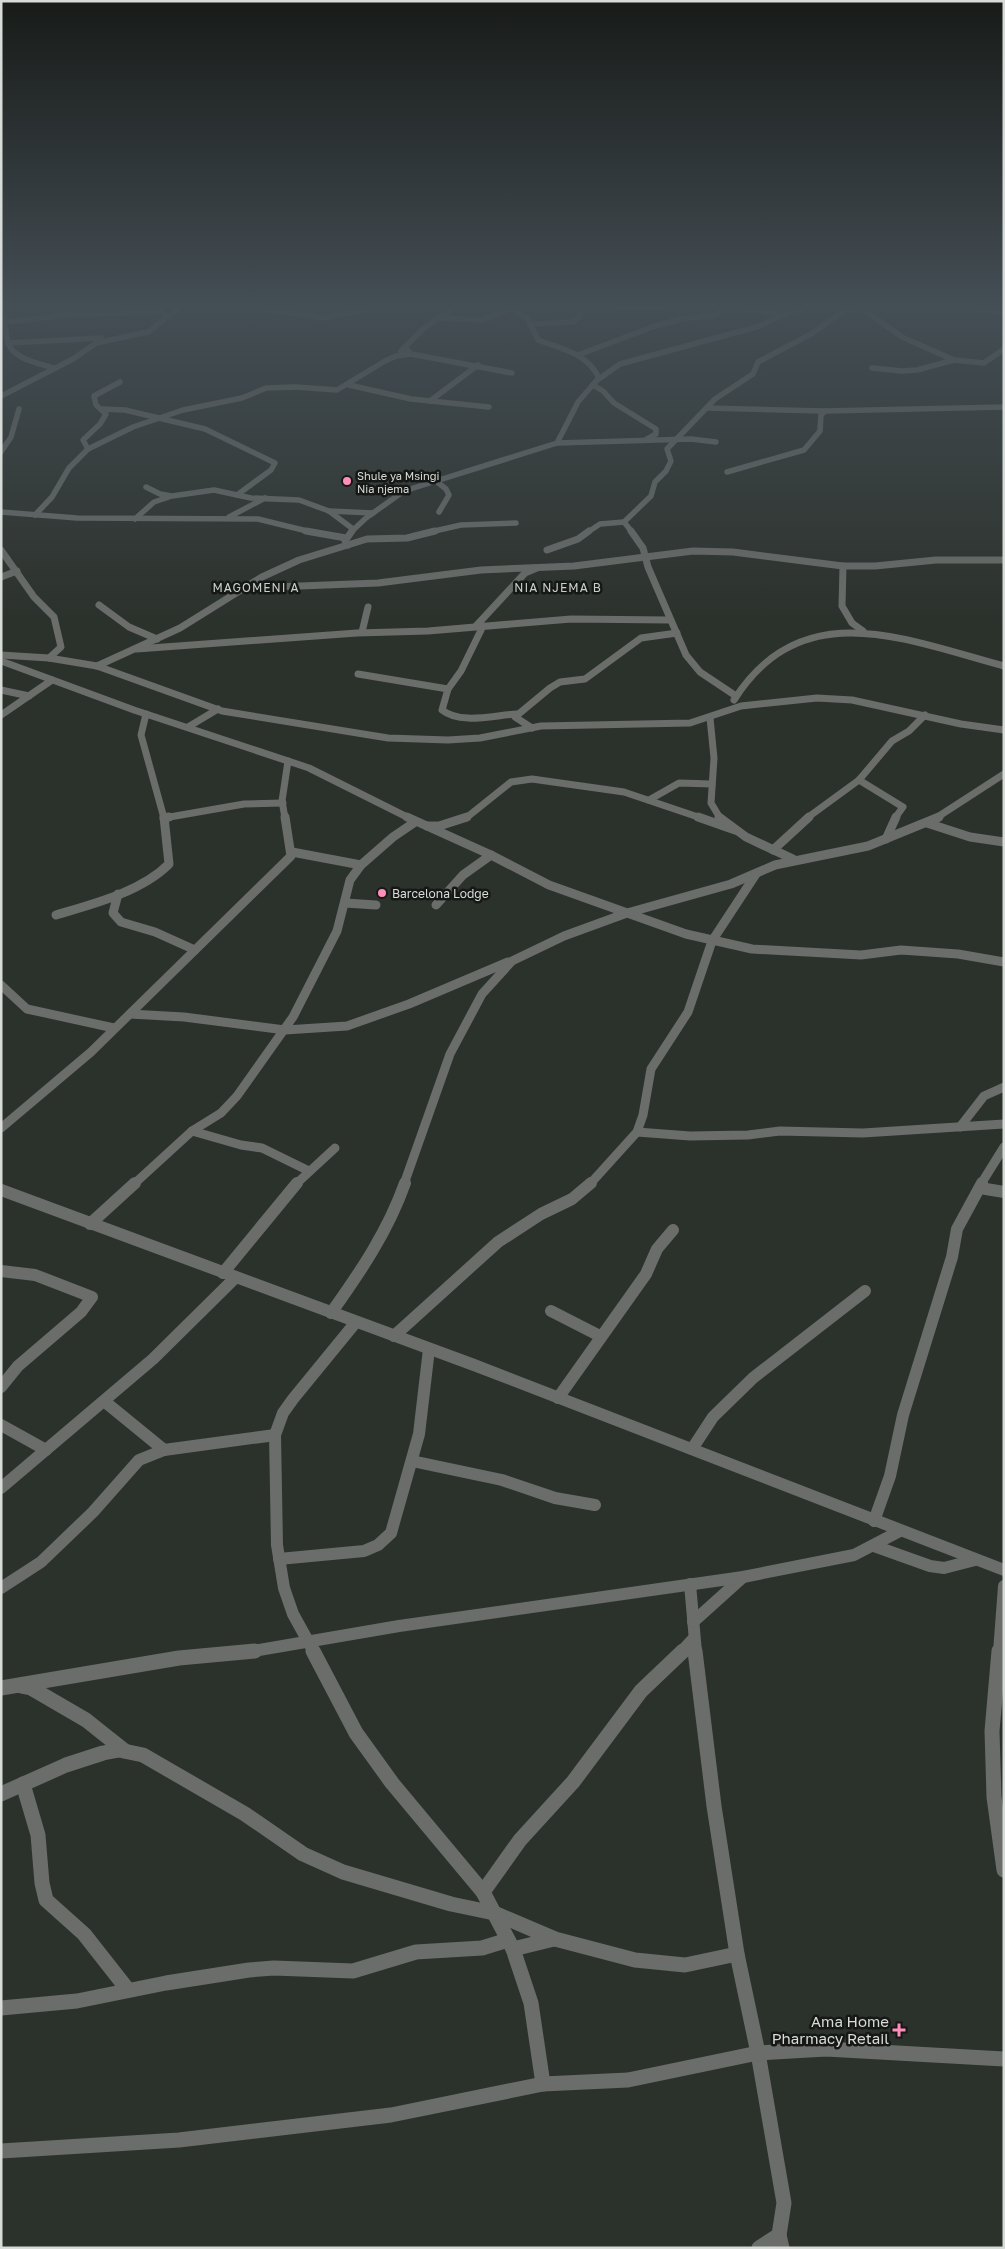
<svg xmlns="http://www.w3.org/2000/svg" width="1005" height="2249" viewBox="0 0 1005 2249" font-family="'Golos Text',sans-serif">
	<rect width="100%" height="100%" fill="#2b312b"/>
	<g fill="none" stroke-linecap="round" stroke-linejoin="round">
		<g stroke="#6a6d6a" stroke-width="5.5">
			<path d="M 2,308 C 6,318 5,328 7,339 C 10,359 38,363 54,368"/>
			<path d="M 153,308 L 153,311 L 162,311 L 168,317"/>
			<path d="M 260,308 L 323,318 L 373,308"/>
			<path d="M 612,308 L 669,308"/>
			<path d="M 743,308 L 783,315"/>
			<path d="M 861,308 L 902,337 L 954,360"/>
			<path d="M 964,308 L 1004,312"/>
			<path d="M 513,310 L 528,319 L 538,340 C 562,349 587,353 599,378"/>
			<path d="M 440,318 L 481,320 L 514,308"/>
			<path d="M 7,322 L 66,315 L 149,312"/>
			<path d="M 530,324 L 573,322 L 580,316 L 580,308"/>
			<path d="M 8,343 L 101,338"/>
			<path d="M 405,347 L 411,354 L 512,373"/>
			<path d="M 401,351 L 424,328 L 454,308"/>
			<path d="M 578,355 L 655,326 L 681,319 L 715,315 L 725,308"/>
			<path d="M 872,368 L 902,371 L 917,370 L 954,360 L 984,363 L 1004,349"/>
			<path d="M 349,385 L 411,399 L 489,407"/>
			<path d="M 593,385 L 603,391 L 614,403 L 656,429 L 656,434 L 647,439"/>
			<path d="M 1,396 L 73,359 L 96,343 L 148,332 L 179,308"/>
			<path d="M 430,401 L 478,365"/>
			<path d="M 708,408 L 825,411 L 1004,407"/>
			<path d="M 101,409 L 125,410 L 205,429 L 275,463 L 271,470 L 237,495"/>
			<path d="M 557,443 L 578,402 L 596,381 L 620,364 L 760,326 L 775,318 L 805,308"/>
			<path d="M 88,449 L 83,440 L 100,424 L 106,414 L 96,405 L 94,396 L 120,382"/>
			<path d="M 1,452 L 11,437 L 19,409"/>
			<path d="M 727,472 L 804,450 L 820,431 L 821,415 L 825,411"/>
			<path d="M 436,481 L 446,489 L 449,495 L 439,512"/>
			<path d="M 146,487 L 160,494 L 172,496 L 214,490 L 251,498 L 299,500 L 329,511 L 353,529"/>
			<path d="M 329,511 L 373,513"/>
			<path d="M 1,512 L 77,518 L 258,519 L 311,532"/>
			<path d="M 35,515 L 52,497 L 69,468 L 88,449 L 133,427 L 183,410 L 242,398 L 266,388 L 296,387 L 337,390 L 385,361 L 396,356 L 411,354"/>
			<path d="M 229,517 L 265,498"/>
			<path d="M 135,519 L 154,502 L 169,497"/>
			<path d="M 351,532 L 366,518 L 404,491 L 557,443 L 691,439 L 716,442"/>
			<path d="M 430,532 L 461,525 L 516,523"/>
			<path d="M 588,532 L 600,524 L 624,522"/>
			<path d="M 632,532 L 624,522 L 651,496 L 655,482 L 666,471 L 671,461 L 667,449 L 715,399 L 753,374 L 758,362 L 811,334 L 845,310 L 857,308"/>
		</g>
		<g stroke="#6a6d6a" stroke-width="7">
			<path d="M 306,531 L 346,538"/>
			<path d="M 631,531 L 643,548 L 648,567 L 686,655 L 700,672 L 736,696"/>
			<path d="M 348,545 L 345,541 L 352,531"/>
			<path d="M 1,550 L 34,597 L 54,617 L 61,647 L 49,658"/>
			<path d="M 547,550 L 578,539 L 589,531"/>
			<path d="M 843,566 L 842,606 L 852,623 L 863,631"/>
			<path d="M 1,577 L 17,571"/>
			<path d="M 247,588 L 378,583 L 481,570 L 574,566 L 693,551 L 733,552 L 843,566 L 875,566 L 936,560 L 1004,560"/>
			<path d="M 99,605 L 129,627 L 157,639"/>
			<path d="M 476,626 L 525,573 L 537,568"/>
			<path d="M 483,626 L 461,671 L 448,689 L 442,710 C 461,725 494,715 517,714"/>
			<path d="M 362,632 L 368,607"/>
			<path d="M 137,649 L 357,633 L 428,631 L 571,619 L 669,620"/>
			<path d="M 1,655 L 49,658 L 97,666 L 222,711 L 388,738 L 448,740 L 480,738 L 541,726 L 690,723 L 741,706 L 817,698 L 852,700 L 961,724 L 1004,730"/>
			<path d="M 1,661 L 134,710 L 309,768 L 409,818"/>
			<path d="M 97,666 L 180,628 L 262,577 L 299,560 L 367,539 L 407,538 L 435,531"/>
			<path d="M 358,674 L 448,689"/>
			<path d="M 1,690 L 29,696"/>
			<path d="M 734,700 C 802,593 906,640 1004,666"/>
			<path d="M 146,714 L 141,735 L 164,818"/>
			<path d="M 1,715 L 52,680"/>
			<path d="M 710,718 L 714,758 L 711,803 L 720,818"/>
			<path d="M 188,727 L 218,709"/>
			<path d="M 532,728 L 515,717 L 550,688 L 560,682 L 585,679 L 641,638 L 677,633"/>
			<path d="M 859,780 L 903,807 L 895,818"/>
			<path d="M 649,800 L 679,783 L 712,784"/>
			<path d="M 164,818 L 244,804 L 283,803"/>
			<path d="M 285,818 L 282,801 L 288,761"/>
			<path d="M 466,818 L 511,782 L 532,779 L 624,792 L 701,818"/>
			<path d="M 807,818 L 859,780 L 892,741 L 909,731 L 925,715"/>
			<path d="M 936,818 L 1004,774"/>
		</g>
		<g stroke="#6a6d6a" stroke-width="9">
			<path d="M 407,817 L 491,855 L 549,885 L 686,934 L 752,949 L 861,955 L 901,950 L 958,954 L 1004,962"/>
			<path d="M 698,817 L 735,830"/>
			<path d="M 719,817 L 746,837 L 793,859"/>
			<path d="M 164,818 L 169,817"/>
			<path d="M 927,823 L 970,837 L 1004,842"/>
			<path d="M 427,826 L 439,826 L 467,817"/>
			<path d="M 886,839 L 896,817"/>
			<path d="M 773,850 L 809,817"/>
			<path d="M 292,852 L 361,865"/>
			<path d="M 118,894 L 113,913 L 121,922 L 155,932 L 195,950"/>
			<path d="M 345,903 L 376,905"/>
			<path d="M 436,905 L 463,875 L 491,855"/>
			<path d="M 56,915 C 93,904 141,892 169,864 L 164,817"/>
			<path d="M 1,985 L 27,1009 L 114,1028"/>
			<path d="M 130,1014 L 184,1017 L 285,1030 L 347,1026 L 409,1004 L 508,962"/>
			<path d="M 960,1127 L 984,1096 L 1004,1087"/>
			<path d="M 1,1128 L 91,1052 L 291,856 L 285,817"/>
			<path d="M 192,1131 L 241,1145 L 262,1148 L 309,1171"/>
			<path d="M 637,1132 L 690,1136 L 748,1135 L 780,1131 L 863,1133 L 1004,1124"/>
			<path d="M 134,1184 L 192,1131 L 221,1113 L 237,1096 L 293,1017 L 337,931 L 350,880 L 361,865 L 393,837 L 415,822"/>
			<path d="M 296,1184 L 335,1148"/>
			<path d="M 404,1184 L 450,1054 L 482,994 L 512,961 L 564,936 L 627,913 L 731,884 L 775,865 L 868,846 L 939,817"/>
			<path d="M 590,1184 L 637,1132 L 643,1115 L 651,1069 L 688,1012 L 712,941 L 756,874"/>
			<path d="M 981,1184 L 1004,1147"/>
		</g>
		<g stroke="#6a6d6a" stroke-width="12">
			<path d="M 980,1188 L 1004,1192"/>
			<path d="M 1,1190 L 474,1365 L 1004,1570"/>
			<path d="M 90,1224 L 135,1183"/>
			<path d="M 1,1271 L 35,1275 L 92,1297 L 81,1312 L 18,1366 L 1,1387"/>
			<path d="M 223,1273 L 297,1183"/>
			<path d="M 551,1311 L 600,1336"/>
			<path d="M 331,1313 C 361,1271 388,1231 405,1183"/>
			<path d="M 394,1336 L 498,1242 L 541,1214 L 572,1199 L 591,1183"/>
			<path d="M 558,1398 L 646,1274 L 657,1249 L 673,1230"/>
			<path d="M 104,1401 L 164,1450"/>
			<path d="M 1,1425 L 46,1450"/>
			<path d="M 692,1449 L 713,1417 L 753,1378 L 865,1291"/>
			<path d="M 412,1461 L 502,1480 L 555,1498 L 595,1505"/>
			<path d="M 1,1488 L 153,1359 L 235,1278"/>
			<path d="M 874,1521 L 890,1476 L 903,1415 L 952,1257 L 957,1229 L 982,1183"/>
			<path d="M 874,1546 L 930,1566 L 944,1568 L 975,1560"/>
			<path d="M 279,1559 L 364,1551 L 378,1545 L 391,1533 L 419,1434 L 429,1349"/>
			<path d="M 690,1584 L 696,1652"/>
			<path d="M 1,1588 L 41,1562 L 93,1512 L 139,1460 L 164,1450 L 275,1435"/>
			<path d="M 693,1622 L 743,1577"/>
			<path d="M 247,1652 L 399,1626 L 743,1577 L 854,1555 L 900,1531"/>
			<path d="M 314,1652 L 293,1614 L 284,1588 L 277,1545 L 275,1435 L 283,1413 L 293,1399 L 356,1322"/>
			<path d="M 681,1652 L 694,1638"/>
			<path d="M 999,1652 L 1004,1586"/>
		</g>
		<g stroke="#6a6d6a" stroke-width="15">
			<path d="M 313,1651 L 356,1733 L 392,1783 L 483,1892 L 513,1949 L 531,2003 L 543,2084"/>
			<path d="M 695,1651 L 714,1806 L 737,1954 L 758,2053 L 784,2203 L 779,2235 L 759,2248"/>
			<path d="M 999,1651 L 992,1731 L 994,1797 L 1004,1870"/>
			<path d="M 21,1686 L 31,1688 L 86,1720 L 125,1751"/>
			<path d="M 1,1688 L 179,1658 L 255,1651"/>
			<path d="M 23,1784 L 38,1835 L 42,1883 L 46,1900 L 84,1934 L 128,1990"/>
			<path d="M 1,1794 L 66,1765 L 103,1753 L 119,1750 L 143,1755 L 245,1814 L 303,1854 L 343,1872 L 451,1904 L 494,1913 L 555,1939 L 635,1960 L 685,1965 L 737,1954"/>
			<path d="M 483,1892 L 520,1840 L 573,1782 L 641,1691 L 683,1651"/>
			<path d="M 513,1949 L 554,1939"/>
			<path d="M 1,2008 L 77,2001 L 166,1983 L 249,1970 L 274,1968 L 353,1971 L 416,1952 L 482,1948 L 508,1940"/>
			<path d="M 1,2151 L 179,2140 L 391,2115 L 543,2084 L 628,2080 L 758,2053 L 826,2049 L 1004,2059"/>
			<path d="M 779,2235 L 782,2248"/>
		</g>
	</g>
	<linearGradient id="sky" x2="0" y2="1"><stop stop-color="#181b18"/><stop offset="0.49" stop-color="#444e55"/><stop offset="1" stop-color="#444e55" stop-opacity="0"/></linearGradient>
	<rect width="1005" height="623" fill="url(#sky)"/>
	<g fill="#ff8eba" stroke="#161816" stroke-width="2">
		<circle cx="347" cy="481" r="5"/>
		<circle cx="382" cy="893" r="5"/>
		<path d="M896.5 2022.5h5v5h5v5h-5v5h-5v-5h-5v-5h5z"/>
	</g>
	<g text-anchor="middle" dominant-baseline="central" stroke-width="5" stroke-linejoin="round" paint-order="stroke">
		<g font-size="11" fill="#d8dcd8" stroke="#161816" text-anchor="start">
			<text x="357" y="475">Shule ya Msingi<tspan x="357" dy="13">Nia njema</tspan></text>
		</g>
		<g font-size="12" letter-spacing="1" fill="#c8d1c9" stroke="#161816">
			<text x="256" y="587">MAGOMENI A</text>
			<text x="558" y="587">NIA NJEMA B</text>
		</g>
		<g font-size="12" fill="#d8dcd8" stroke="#161816" text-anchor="start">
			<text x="392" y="893">Barcelona Lodge</text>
		</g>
		<g font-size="15" fill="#d8dcd8" stroke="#161816" text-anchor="end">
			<text x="889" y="2021">Ama Home<tspan x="889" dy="17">Pharmacy Retail</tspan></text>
		</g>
	</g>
	<rect width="1005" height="2249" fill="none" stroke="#d8dcd8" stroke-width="5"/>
</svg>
